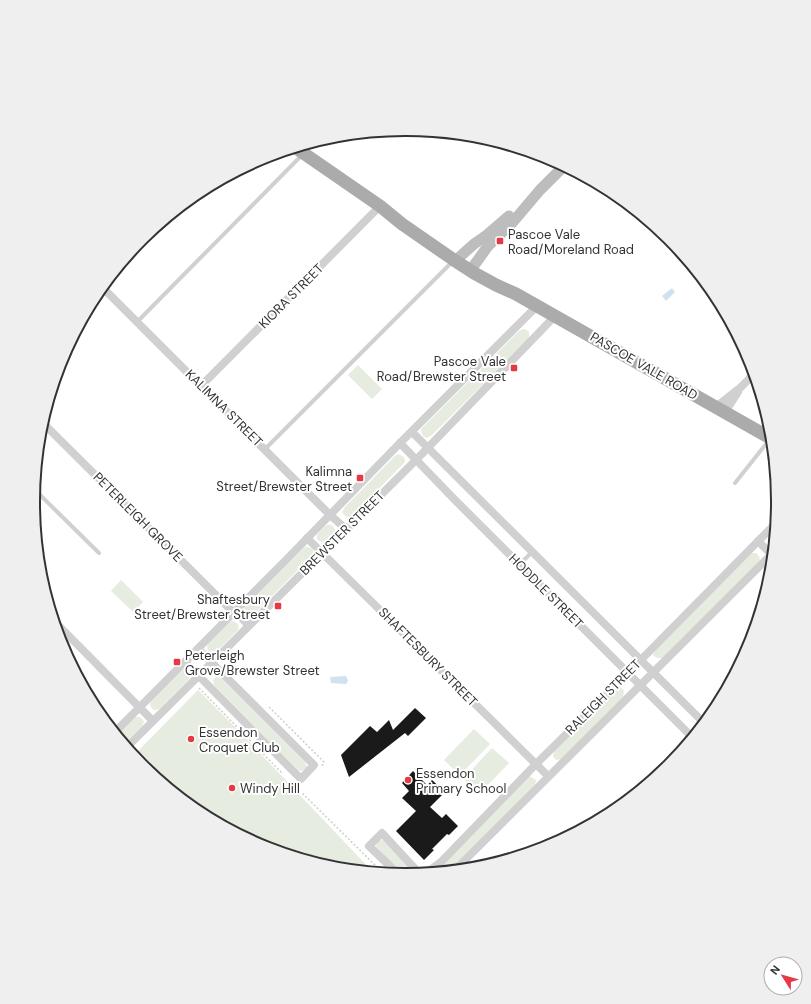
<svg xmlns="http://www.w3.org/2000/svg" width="811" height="1004" viewBox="0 0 811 1004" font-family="'DM Sans',sans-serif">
	<rect width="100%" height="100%" fill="#fff"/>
	<g fill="#e6ecdf">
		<path d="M 523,329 L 527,330 L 529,332 L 529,336 L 528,339 L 432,435 L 427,438 L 423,436 L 421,431 L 422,428 L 519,331 Z"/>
		<path d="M 358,365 L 382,389 L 372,399 L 348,375 Z"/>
		<path d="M 398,454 L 404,457 L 405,461 L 404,463 L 352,516 L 348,517 L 344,515 L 342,512 L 345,507 L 395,456 Z"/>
		<path d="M 327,525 C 332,524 334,527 335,531 L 326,541 L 321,542 L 317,539 L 317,535 L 323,528 Z"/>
		<path d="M 305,547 C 309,546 314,549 314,554 L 252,616 C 247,618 243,617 242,611 L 244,608 Z"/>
		<path d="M 751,553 L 756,553 L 759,556 L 760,561 L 662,658 L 657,658 L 653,655 L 655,651 Z"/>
		<path d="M 121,580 L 143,602 L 133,612 L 111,591 Z"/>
		<path d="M 232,621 C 237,622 240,625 238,630 L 216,652 C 211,654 208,652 207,647 L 208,644 L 229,623 Z"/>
		<path d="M 184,669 L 189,671 L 190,674 L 189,679 L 159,709 L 154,710 C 151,708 149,705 151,701 L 182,670 Z"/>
		<path d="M 216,677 L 218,677 L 221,678 L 305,762 L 307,767 L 305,770 L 300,771 L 297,769 L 214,685 L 213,680 Z"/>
		<path d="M 622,688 L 624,691 L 623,697 L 561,759 L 556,760 L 553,756 L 554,750 L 616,689 Z"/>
		<path d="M 198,690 L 239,731 L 372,871 L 333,867 L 263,846 L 198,812 L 142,765 L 134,755 Z"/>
		<path d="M 135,717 L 140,717 L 142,719 L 144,722 L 142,726 L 124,744 L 117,735 Z"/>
		<path d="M 474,729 L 490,744 L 460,775 L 444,760 Z"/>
		<path d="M 492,748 L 509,763 L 479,794 L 463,779 Z"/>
		<path d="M 529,776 L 536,780 L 535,785 L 450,870 L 441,871 L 440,867 Z"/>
		<path d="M 382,840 L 385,842 L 407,863 L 409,867 L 407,872 L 404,873 L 400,872 L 377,848 C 375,845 377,843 379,841 Z"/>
	</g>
	<g fill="#cfe2ee">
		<path d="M 672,288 L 675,292 L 666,301 L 662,296 Z"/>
		<path d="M 346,676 L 348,681 L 346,684 L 331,683 L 330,677 Z"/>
	</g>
	<g fill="#1a1a1a">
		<path d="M 415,708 L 426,718 L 408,736 L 405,733 L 349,777 L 341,755 L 370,726 L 377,732 L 389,720 L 393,730 Z"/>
		<path d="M 413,771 L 427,785 L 432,780 L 445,792 L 430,807 L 442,818 L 446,814 L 458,826 L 449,835 L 447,834 L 432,849 L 434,850 L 424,860 L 396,831 L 416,811 L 402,798 L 409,791 L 402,783 Z"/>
	</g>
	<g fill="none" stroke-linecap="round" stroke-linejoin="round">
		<g stroke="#cdcdcd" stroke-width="1.5" stroke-dasharray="2 2" stroke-linecap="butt">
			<path d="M 606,189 L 615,194"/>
			<path d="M 199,688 L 283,774"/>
			<path d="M 269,707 L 324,762 L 322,766"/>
			<path d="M 294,785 L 382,872"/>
		</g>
		<g stroke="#d0d0d0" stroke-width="4">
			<path d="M 137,322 L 302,155"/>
			<path d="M 265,449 L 453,261"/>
			<path d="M 735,483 L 770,439"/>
			<path d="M 34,489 L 99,553"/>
			<path d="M 520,564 L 532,552"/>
		</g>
		<g stroke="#d0d0d0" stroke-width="8">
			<path d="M 102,287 L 330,515 L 346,529"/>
			<path d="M 201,386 L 380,206"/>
			<path d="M 716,407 L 740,388 L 754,374"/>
			<path d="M 725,412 L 738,392"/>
			<path d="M 42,422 L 231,610 C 237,615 244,618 248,626"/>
			<path d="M 412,432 L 704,723"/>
			<path d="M 400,443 L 454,499 L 692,737"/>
			<path d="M 307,538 L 548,776"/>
			<path d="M 758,541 L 773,556"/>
			<path d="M 55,622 L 153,721"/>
			<path d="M 185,662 L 301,779 L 314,765 L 198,649"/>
			<path d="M 115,732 L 285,561 L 400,443 L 537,306"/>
			<path d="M 127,747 L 416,460 L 555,316"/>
			<path d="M 455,870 L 773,553"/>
			<path d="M 429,871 L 441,862 L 536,764 L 628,673 L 776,523"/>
			<path d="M 398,874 L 369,846 L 382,833 L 418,872"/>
		</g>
		<g stroke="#bdbdbd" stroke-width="11">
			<path d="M 455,261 L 474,244 L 487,235 L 509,216"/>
			<path d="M 470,271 L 488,246 L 512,223 L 540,190 L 564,166"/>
		</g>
		<path stroke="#ababab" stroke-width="13" d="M 296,148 L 380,206 L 402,224 L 454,260 L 474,273 L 496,285 L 516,294 L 772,439"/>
	</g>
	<g fill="#e63946" stroke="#fff" stroke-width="1.5">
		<rect x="496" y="237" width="8" height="8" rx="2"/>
		<rect x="510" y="364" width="8" height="8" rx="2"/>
		<rect x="356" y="474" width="8" height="8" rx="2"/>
		<rect x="274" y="602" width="8" height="8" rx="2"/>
		<rect x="173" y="658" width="8" height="8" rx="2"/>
		<circle cx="191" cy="739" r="4"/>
		<circle cx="408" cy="780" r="4"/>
		<circle cx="232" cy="788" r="4"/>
	</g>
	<g text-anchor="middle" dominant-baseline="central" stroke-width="4" stroke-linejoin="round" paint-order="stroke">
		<g font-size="13" fill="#333" stroke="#fff" text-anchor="start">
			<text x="508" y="234">Pascoe Vale<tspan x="508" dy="15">Road/Moreland Road</tspan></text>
			<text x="506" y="361" text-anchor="end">Pascoe Vale<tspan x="506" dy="15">Road/Brewster Street</tspan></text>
			<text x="352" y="471" text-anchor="end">Kalimna<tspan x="352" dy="15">Street/Brewster Street</tspan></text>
			<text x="270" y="599" text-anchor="end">Shaftesbury<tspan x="270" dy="15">Street/Brewster Street</tspan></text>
			<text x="185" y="655">Peterleigh<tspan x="185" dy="15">Grove/Brewster Street</tspan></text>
			<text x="199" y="732">Essendon<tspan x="199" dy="15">Croquet Club</tspan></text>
			<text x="416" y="773">Essendon<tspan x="416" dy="15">Primary School</tspan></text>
			<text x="240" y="788">Windy Hill</text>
		</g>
		<g font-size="13" fill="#333" stroke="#fff">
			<text transform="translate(291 296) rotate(-45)">KIORA STREET</text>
			<text transform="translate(644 366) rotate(30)">PASCOE VALE ROAD</text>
			<text transform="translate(224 408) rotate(45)">KALIMNA STREET</text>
			<text transform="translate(138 517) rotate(45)">PETERLEIGH GROVE</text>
			<text transform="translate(342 533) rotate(-45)">BREWSTER STREET</text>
			<text transform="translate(546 591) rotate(45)">HODDLE STREET</text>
			<text transform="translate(428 657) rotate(45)">SHAFTESBURY STREET</text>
			<text transform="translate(603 697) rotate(-45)">RALEIGH STREET</text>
		</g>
	</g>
	<path d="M0 0H811V1004H0ZM405 136H406A365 365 0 0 1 771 501V503A365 365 0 0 1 406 868H405A365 365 0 0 1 40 503V501A365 365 0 0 1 405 136Z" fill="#efefef" fill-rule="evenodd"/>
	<path fill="none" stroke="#333" stroke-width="2" d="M405 136H406A365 365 0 0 1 771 501V503A365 365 0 0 1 406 868H405A365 365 0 0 1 40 503V501A365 365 0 0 1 405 136Z"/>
	<g transform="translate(783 976) rotate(307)"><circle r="19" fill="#ffffff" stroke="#adadad"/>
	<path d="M0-3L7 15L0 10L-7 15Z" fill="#e63946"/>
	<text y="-6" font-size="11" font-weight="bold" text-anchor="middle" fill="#333333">N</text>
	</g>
</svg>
